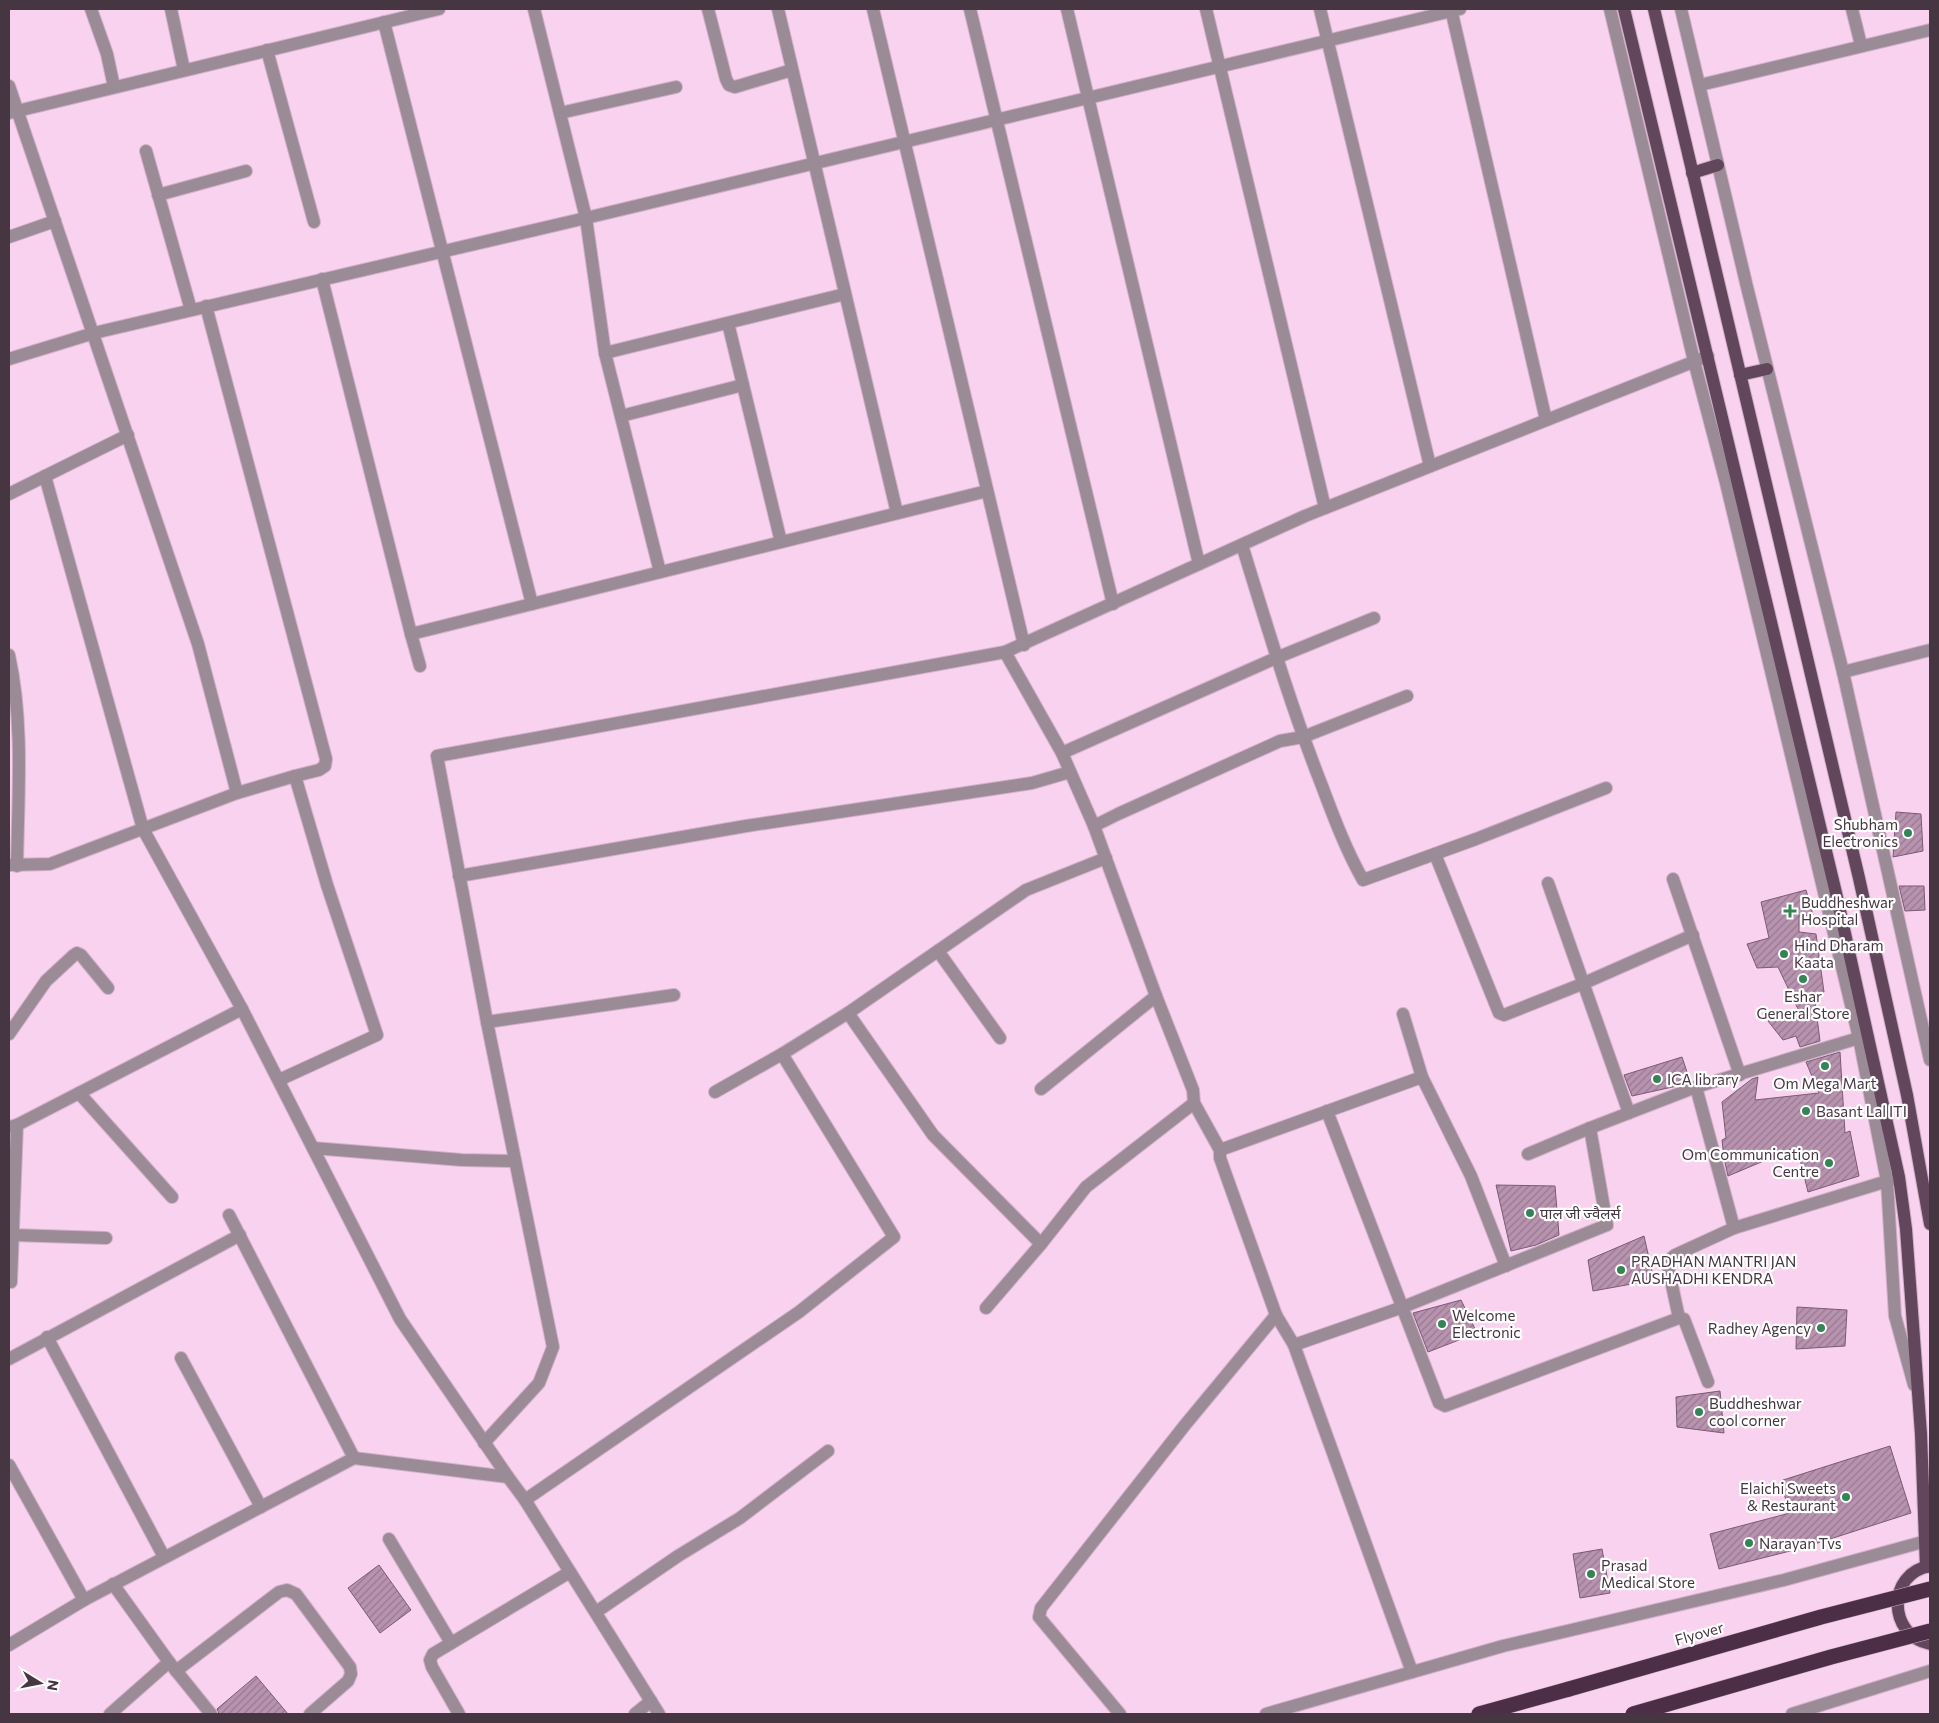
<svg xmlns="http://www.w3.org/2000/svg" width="1939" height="1723" viewBox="0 0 1939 1723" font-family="Commissioner,'Noto Sans Devanagari',sans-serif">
	<defs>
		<pattern id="building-hatch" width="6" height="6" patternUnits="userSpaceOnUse" patternTransform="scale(1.25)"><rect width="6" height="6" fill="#b893af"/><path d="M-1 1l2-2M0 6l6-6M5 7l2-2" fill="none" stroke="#977990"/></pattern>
	</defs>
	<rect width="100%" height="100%" fill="#f9d2ef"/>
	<g fill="url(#building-hatch)" stroke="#7c5a74">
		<path d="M 1896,812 L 1921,814 L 1923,851 L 1893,857 Z"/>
		<path d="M 1899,886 L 1924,886 L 1925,910 L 1905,911 Z"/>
		<path d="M 1806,890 L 1813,915 L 1799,916 L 1799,932 L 1816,934 L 1824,992 L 1814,994 L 1820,1041 L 1800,1047 L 1796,1036 L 1783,1040 L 1768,1021 L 1798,1009 L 1778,967 L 1757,968 L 1747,944 L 1769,938 L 1761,902 Z"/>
		<path d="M 1840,1052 L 1845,1133 L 1850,1131 L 1859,1176 L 1808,1192 L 1797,1147 L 1728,1176 L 1724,1158 L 1722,1140 L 1726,1138 L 1722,1102 L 1752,1079 L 1758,1077 L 1755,1100 L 1819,1093 L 1806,1062 Z"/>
		<path d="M 1682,1057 L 1690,1081 L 1677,1086 L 1632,1096 L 1624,1075 Z"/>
		<path d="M 1496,1185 L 1555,1186 L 1559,1235 L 1536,1245 L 1511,1251 Z"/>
		<path d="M 1644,1236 L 1654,1280 L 1593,1291 L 1588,1260 Z"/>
		<path d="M 1461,1300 L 1477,1333 L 1428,1352 L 1413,1313 Z"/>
		<path d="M 1797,1307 L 1847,1310 L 1845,1346 L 1796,1349 Z"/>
		<path d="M 1720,1391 L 1724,1433 L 1677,1427 L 1676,1397 Z"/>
		<path d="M 1890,1446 L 1911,1513 L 1802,1548 L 1719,1569 L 1710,1534 L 1790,1513 L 1780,1481 Z"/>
		<path d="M 1602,1549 L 1610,1593 L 1580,1598 L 1573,1554 Z"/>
		<path d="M 379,1565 L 411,1610 L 380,1633 L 348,1588 Z"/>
		<path d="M 256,1676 L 288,1714 L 219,1714 L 217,1709 Z"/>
	</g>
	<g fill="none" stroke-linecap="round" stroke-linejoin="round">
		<defs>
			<g id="minor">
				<path d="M 91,9 L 107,54 L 114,87"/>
				<path d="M 171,9 L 184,70"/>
				<path d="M 534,9 L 586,218 L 605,353 L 660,572"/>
				<path d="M 708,9 L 726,79 L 729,85 L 735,87 L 792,70"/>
				<path d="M 778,9 L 897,513"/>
				<path d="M 873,9 L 1024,645"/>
				<path d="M 970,9 L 1113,604"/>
				<path d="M 1067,9 L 1199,564"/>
				<path d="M 1206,9 L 1325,508"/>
				<path d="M 1320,9 L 1430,466"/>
				<path d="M 1451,9 L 1546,420"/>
				<path d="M 1610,9 L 1694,361 L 1726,483 L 1859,1038 L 1887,1181 L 1895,1316 L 1914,1385"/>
				<path d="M 1681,9 L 1747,287 L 1843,672 L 1930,1060"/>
				<path d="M 1852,9 L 1861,45"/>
				<path d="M 384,22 L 532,604"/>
				<path d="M 267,50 L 314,222"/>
				<path d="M 1700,85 L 1930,30"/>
				<path d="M 9,86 L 198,644 L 237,793"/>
				<path d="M 9,113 L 439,9"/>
				<path d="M 560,113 L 676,87"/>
				<path d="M 146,151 L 191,310"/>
				<path d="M 158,195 L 246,171"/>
				<path d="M 9,237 L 55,221"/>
				<path d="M 322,279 L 411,634 L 987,491"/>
				<path d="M 728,323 L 781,542"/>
				<path d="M 605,353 L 845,294"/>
				<path d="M 9,359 L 94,333 L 586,218 L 1460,9"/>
				<path d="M 621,416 L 743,385"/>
				<path d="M 9,494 L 128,435"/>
				<path d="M 1242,545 C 1267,626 1291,707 1322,786 C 1334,818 1346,850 1363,880 L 1476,839 L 1606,788"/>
				<path d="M 411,634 L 420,666"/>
				<path d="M 1005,652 L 1062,753 L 1094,826 L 1156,996 L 1193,1090 L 1194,1103 L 1220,1150 L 1220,1158 L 1276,1315 L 1294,1345 L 1412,1672"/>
				<path d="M 9,655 C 24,723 18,796 17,866"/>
				<path d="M 1843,672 L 1930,650"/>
				<path d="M 1062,753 L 1276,658 L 1374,618"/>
				<path d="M 1094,826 L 1118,814 L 1280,741 L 1303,737 L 1407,696"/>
				<path d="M 1435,854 L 1499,1013 L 1504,1015 L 1582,984 L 1693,935"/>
				<path d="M 9,865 L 50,864 L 237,793 L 295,776 L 319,770 L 325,766 L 326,759 L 206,306"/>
				<path d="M 459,876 L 746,826 L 1032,783 L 1070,772"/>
				<path d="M 1673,879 L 1740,1075"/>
				<path d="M 1548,883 L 1629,1113"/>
				<path d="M 938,951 L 1000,1038"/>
				<path d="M 848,1013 L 933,1135 L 1041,1244"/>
				<path d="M 1403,1014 L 1422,1077 L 1471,1176 L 1506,1266"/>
				<path d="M 487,1022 L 674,995"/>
				<path d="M 9,1034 L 46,981 L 74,955 L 77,953 L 81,955 L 108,988"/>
				<path d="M 279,1080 L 377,1035 L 327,885 L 295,776"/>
				<path d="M 1696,1087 L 1734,1228"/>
				<path d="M 1041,1089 L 1156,996"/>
				<path d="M 715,1092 L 782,1054"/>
				<path d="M 79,1093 L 172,1197"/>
				<path d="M 1327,1111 L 1439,1403 L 1445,1406 L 1679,1318"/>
				<path d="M 9,1127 L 17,1125 L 242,1009 L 143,829 L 45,476"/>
				<path d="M 313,1148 L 462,1160 L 515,1161"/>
				<path d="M 1220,1150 L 1422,1077"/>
				<path d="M 1528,1154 L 1590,1128 L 1696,1087 L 1859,1038"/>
				<path d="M 229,1215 L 354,1458"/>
				<path d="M 12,1235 L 106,1238"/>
				<path d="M 11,1282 L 17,1125"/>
				<path d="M 986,1308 L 1041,1244 L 1086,1187 L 1194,1103"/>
				<path d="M 47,1337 L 164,1557"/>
				<path d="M 1294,1345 L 1403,1307 L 1607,1225 L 1590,1128"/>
				<path d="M 181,1358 L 261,1507"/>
				<path d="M 9,1359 L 240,1235"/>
				<path d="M 1708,1382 L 1684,1319 L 1679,1318 L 1667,1262 L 1675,1255 L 1734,1228 L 1894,1179"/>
				<path d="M 484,1443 L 539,1383 L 553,1347 L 487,1022 L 437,756 L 1005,652 L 1305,516 L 1708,356"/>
				<path d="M 9,1465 L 84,1600"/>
				<path d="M 508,1477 L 525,1500 L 659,1714"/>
				<path d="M 525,1500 L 799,1312 L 894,1237 L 782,1054 L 848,1013 L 1026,890 L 1106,858"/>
				<path d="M 389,1539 L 451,1643"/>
				<path d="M 113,1584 L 169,1662 L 211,1714"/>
				<path d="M 596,1612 L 678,1556 L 740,1518 L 828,1451"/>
				<path d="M 9,1645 L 84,1600 L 354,1458 L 508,1477 L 400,1319 L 242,1009"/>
				<path d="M 176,1671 L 279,1592 L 287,1590 L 296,1594 L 350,1667 L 351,1674 L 348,1681 L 310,1714"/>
				<path d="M 110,1714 L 169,1662"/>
				<path d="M 459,1714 L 432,1667 L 430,1660 L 433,1654 L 570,1572"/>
				<path d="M 635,1714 L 651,1701"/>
				<path d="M 1120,1714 L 1039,1617 L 1041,1608 L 1185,1425 L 1276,1315"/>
				<path d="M 1266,1714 L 1503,1646 L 1784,1580 L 1930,1540"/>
				<path d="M 1792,1714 L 1930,1671"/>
			</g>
			<g id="major">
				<path d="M 1624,9 L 1836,893 L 1899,1177 L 1906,1229 L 1921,1434 L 1926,1567"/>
				<path d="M 1654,9 L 1859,878 L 1907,1095 L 1930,1224"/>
				<path d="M 1692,173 L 1718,165"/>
				<path d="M 1740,375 L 1767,369"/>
				<path d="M 1930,1566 C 1887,1573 1887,1635 1930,1644"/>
			</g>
			<path id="highway" d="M 1479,1714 L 1569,1689"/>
		</defs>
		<use href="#minor" stroke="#d2b0c9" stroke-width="14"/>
		<use href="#major" stroke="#d2b0c9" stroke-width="14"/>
		<use href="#highway" stroke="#d2b0c9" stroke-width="16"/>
		<use href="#minor" stroke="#9b8b97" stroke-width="12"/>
		<use href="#major" stroke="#62465c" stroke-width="12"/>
		<use href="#highway" stroke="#4d2e47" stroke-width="15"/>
		<defs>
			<g id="highway-bridge">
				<path d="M 1569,1689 L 1821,1617 L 1930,1589"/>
				<path d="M 1633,1714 L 1831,1657 L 1930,1631"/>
			</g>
		</defs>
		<use href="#highway-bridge" stroke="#d2b0c9" stroke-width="16" stroke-linecap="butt"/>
		<use href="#highway-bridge" stroke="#4d2e47" stroke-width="15"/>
	</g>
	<g fill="#348455" stroke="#fff" stroke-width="2">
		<circle cx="1908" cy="833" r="5"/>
		<path d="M1787.5 903.5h5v5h5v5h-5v5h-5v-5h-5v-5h5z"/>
		<circle cx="1784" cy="954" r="5"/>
		<circle cx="1803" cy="979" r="5"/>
		<circle cx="1825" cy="1066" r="5"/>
		<circle cx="1657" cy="1079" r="5"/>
		<circle cx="1806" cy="1111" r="5"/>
		<circle cx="1829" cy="1163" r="5"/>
		<circle cx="1530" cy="1213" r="5"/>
		<circle cx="1621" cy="1270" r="5"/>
		<circle cx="1442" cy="1324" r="5"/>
		<circle cx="1821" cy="1328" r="5"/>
		<circle cx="1699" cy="1412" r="5"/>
		<circle cx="1846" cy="1497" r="5"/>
		<circle cx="1749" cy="1543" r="5"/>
		<circle cx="1591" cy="1574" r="5"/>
	</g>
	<g text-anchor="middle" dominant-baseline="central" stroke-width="4.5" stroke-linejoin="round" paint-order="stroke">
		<g font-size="15" fill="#463642" stroke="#fff" text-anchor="start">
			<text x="1898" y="824" text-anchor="end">Shubham<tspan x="1898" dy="17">Electronics</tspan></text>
			<text x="1801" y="902">Buddheshwar<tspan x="1801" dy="17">Hospital</tspan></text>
			<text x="1794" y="945">Hind Dharam<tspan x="1794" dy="17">Kaata</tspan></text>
			<text x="1803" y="996" text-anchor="middle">Eshar<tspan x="1803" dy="17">General Store</tspan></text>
			<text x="1667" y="1079">ICA library</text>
			<text x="1825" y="1083" text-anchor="middle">Om Mega Mart</text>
			<text x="1816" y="1111">Basant Lal ITI</text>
			<text x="1819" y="1154" text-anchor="end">Om Communication<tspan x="1819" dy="17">Centre</tspan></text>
			<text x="1540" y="1213">पाल जी ज्वैलर्स</text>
			<text x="1631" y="1261">PRADHAN MANTRI JAN<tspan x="1631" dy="17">AUSHADHI KENDRA</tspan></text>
			<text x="1452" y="1315">Welcome<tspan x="1452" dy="17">Electronic</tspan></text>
			<text x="1811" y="1328" text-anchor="end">Radhey Agency</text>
			<text x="1709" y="1403">Buddheshwar<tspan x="1709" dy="17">cool corner</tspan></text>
			<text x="1836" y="1488" text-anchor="end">Elaichi Sweets<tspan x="1836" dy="17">&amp; Restaurant</tspan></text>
			<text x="1759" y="1543">Narayan Tvs</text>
			<text x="1601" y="1565">Prasad<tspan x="1601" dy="17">Medical Store</tspan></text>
		</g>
		<g font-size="15" fill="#463642" stroke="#fff">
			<text transform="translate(1699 1633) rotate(-16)">Flyover</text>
		</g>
	</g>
	<rect width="1939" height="1723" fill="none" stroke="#463642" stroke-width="20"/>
	<g transform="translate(40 1683) rotate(100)" stroke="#ffffff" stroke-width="4" paint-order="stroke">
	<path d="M0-4L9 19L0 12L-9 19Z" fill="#463642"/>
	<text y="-8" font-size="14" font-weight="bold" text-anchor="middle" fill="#463642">N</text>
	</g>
</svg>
